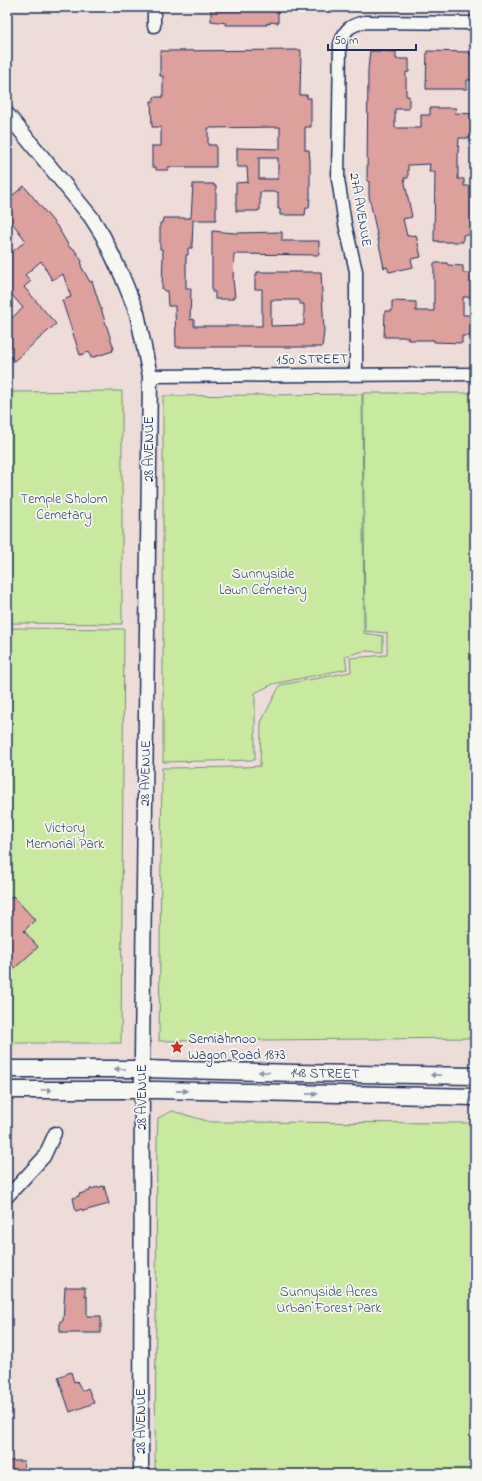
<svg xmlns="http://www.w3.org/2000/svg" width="482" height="1481" viewBox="0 0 482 1481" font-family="'Indie Flower',sans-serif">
	<rect width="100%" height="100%" fill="#eedcd8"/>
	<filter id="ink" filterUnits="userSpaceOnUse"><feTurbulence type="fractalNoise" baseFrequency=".025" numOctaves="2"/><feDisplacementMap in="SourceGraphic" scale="8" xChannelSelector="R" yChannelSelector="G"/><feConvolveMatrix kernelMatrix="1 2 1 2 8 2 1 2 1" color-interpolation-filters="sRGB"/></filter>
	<g filter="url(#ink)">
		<g fill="#c9e8a0" stroke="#728c7f">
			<path d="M 122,391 L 122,624 L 7,623 L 7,392 Z"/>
			<path d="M 363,393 L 475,393 L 475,1038 L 159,1041 L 162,768 L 243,767 L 260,766 L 261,722 L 280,685 L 351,672 L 350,658 L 387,655 L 387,633 L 365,631 Z"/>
			<path d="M 362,394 L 364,633 L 383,636 L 383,652 L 364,651 L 345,656 L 347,669 L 273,684 L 255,693 L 255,760 L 163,762 L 163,396 Z"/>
			<path d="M 7,628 L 124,629 L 121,1043 L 7,1043 Z"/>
			<path d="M 172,1111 L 211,1122 L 475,1123 L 475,1474 L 155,1474 L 157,1139 L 158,1118 Z"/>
		</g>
		<g fill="#dca19d" stroke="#1b2f5e" fill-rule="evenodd">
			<path d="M 211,7 L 278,7 L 278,23 L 270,22 L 270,24 L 267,23 L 267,25 L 226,25 L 226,23 L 211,21 Z"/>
			<path d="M 301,50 L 300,95 L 307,95 L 307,98 L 311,98 L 311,127 L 305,127 L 305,150 L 309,150 L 310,161 L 310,197 L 309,208 L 306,208 L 305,215 L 280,215 L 280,209 L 278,209 L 278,192 L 260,192 L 260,210 L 258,210 L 258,211 L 236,211 L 236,183 L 248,182 L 247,167 L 237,167 L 237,148 L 280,149 L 280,127 L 208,128 L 208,145 L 216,145 L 216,167 L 168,167 L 168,170 L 156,170 L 156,167 L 152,167 L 152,146 L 161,146 L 161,127 L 152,127 L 151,101 L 154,101 L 154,97 L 163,97 L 163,76 L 160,76 L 160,51 ZM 259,158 L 278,158 L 278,179 L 259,179 Z"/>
			<path d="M 370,51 L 396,52 L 396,59 L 409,59 L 409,72 L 406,72 L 406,96 L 409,96 L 409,109 L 395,109 L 395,128 L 421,128 L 421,115 L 430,115 L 430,108 L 456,108 L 455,113 L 475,114 L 475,138 L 459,138 L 458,155 L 458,179 L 464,179 L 464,186 L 472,186 L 472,235 L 463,235 L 463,242 L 438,242 L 438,241 L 434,241 L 435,172 L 429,172 L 430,164 L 408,165 L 408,178 L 404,178 L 412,217 L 403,219 L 407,236 L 416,235 L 421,257 L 411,259 L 413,267 L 389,272 L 387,267 L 384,268 L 369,196 L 369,181 L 367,181 L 368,70 Z"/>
			<path d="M 427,51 L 470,52 L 470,55 L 474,55 L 474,80 L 467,80 L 467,89 L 426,89 Z"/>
			<path d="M 193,184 L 214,184 L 214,186 L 216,186 L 216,220 L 193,220 L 192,248 L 188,248 L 188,255 L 186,255 L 186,288 L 191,288 L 190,320 L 194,319 L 194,326 L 262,326 L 262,289 L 255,289 L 255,275 L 257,275 L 257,272 L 321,272 L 324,332 L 322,347 L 176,347 L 175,306 L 168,306 L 167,291 L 164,291 L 164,289 L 162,289 L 163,255 L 162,249 L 160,249 L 160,223 L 162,223 L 163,218 L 191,218 ZM 271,300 L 299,300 L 300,304 L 304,304 L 304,325 L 271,326 Z"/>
			<path d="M 24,186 L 61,231 L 60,231 L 70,248 L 74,249 L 82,261 L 81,266 L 90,282 L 92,281 L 114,349 L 112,349 L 113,351 L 91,358 L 89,352 L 80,355 L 62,300 L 71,297 L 63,274 L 52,280 L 41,261 L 25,275 L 31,281 L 24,287 L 56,324 L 14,361 L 7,352 L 7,322 L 23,308 L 7,289 L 7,256 L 26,241 L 14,225 L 7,218 L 7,200 Z"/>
			<path d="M 212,231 L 235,233 L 282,232 L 282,241 L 319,241 L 319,255 L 234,254 L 233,280 L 235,297 L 233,297 L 233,299 L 215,299 L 215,292 L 212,292 Z"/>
			<path d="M 434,263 L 447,263 L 448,265 L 463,266 L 463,273 L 473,273 L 472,297 L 463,297 L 463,315 L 472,315 L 471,336 L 462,336 L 462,343 L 434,342 L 434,340 L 408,340 L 408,337 L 384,337 L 385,311 L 392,311 L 392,301 L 416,302 L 416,311 L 434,311 Z"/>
			<path d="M 13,896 L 35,920 L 24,931 L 38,947 L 7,975 L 7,901 Z"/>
			<path d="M 104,1186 L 109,1204 L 83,1211 L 82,1209 L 76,1211 L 73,1198 L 79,1196 L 79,1194 L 90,1191 L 90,1189 Z"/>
			<path d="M 65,1287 L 85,1287 L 85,1296 L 87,1296 L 87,1316 L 101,1316 L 101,1333 L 64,1333 L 64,1332 L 60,1332 L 60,1321 L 63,1321 Z"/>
			<path d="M 71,1372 L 74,1382 L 77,1381 L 82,1391 L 88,1388 L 94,1403 L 70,1412 L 58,1377 Z"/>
			<path d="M 7,1461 L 24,1461 L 23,1474 L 7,1474 Z"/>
		</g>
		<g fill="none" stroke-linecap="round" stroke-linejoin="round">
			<defs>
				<g id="minor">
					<path d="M 154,7 L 154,26"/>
					<path d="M 356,374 L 356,271 L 345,224 L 338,179 L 340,44 C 345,29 350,25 365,22 L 475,23"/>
					<path d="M 150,376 L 475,374"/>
					<path d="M 7,1197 L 44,1157 L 55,1133"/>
				</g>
				<path id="tertiary" d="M 7,114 L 91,217 L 103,236 L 122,276 L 137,313 L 150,376 L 142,1057 L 141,1474"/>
				<g id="secondary">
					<path d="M 7,1069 L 143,1069 L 296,1073 L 475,1076"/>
					<path d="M 7,1090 L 156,1090 L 475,1097"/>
				</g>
			</defs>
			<use href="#minor" stroke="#1b2f5e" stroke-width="15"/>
			<use href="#tertiary" stroke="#1b2f5e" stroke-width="17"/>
			<use href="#secondary" stroke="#1b2f5e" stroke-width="19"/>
			<use href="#minor" stroke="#f6f6f2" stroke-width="12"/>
			<use href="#tertiary" stroke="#f6f6f2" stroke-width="14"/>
			<use href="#secondary" stroke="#f6f6f2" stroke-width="16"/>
		</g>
		<defs><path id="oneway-solid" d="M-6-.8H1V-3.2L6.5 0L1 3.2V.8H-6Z"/></defs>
		<g fill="#8892a8">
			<use href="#oneway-solid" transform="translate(120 1069) rotate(180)"/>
			<use href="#oneway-solid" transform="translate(264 1072) rotate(-178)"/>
			<use href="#oneway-solid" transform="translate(436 1075) rotate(-179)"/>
			<use href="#oneway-solid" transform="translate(46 1090)"/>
			<use href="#oneway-solid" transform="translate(182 1091) rotate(1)"/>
			<use href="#oneway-solid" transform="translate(312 1094) rotate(1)"/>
		</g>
	</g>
	<defs>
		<symbol id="sight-bare" viewBox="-9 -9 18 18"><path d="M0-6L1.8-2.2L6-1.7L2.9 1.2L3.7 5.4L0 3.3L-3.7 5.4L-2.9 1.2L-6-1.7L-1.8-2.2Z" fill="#c8321e" stroke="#f6f6f2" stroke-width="2.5" paint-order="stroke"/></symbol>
	</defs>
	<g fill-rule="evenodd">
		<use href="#sight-bare" x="167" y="1037" width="20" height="20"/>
	</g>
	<g text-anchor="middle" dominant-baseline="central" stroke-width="3.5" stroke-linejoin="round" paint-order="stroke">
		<g font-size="14" fill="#1b2f5e" stroke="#f6f6f2">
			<text transform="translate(360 210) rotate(80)">27A AVENUE</text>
			<text transform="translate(312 360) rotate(-1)">150 STREET</text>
			<text transform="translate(149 449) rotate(-90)">28 AVENUE</text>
			<text transform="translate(146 773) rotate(-89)">28 AVENUE</text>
			<text transform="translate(325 1074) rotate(1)">148 STREET</text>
			<text transform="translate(142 1097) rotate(-90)">28 AVENUE</text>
			<text transform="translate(141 1421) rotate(-90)">28 AVENUE</text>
		</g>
		<g font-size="14" fill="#3e546b" stroke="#f6f6f2">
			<text x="64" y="499">Temple Sholom<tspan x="64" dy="16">Cemetary</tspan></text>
			<text x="263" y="574">Sunnyside<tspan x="263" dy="16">Lawn Cemetary</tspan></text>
			<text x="65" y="828">Victory<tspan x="65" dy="16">Memorial Park</tspan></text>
			<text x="329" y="1292">Sunnyside Acres<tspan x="329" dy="16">Urban Forest Park</tspan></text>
		</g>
		<g font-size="14" fill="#1b2f5e" stroke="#f6f6f2" text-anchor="start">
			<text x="188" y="1039">Semiahmoo<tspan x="188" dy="16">Wagon Road 1873</tspan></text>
		</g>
	</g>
	<rect width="482" height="1481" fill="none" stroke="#f6f6f2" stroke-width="24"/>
	<rect x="12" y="12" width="458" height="1457" fill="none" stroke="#1b2f5e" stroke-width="1.5" filter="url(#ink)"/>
	<path d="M328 44v6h88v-6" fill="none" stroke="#1b2f5e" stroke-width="2"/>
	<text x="334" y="44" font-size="12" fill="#1b2f5e" stroke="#f6f6f2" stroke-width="3" paint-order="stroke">50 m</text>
</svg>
